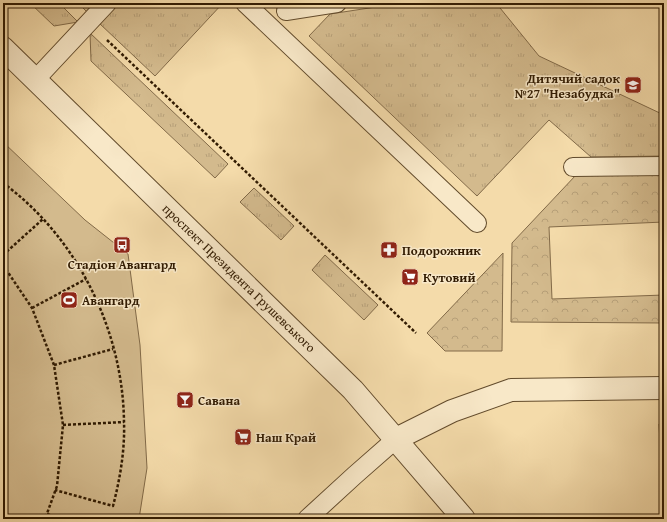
<svg xmlns="http://www.w3.org/2000/svg" width="667" height="522" viewBox="0 0 667 522" font-family="'Gentium Book Plus',serif">
	<defs>
		<pattern id="grass-tufts" width="24" height="20" patternUnits="userSpaceOnUse"><rect width="24" height="20" fill="#d3ba8d"/><path d="M3 7l-1-3M5 7V3M7 7l1-3M15 17l-1-3M17 17v-4M19 17l1-3" fill="none" stroke="#b69f78"/></pattern>
		<pattern id="forest-crowns" width="20" height="18" patternUnits="userSpaceOnUse"><rect width="20" height="18" fill="#d3ba8d"/><path d="M2 6a3 3 0 1 1 6 0M12 15a3 3 0 1 1 6 0" fill="none" stroke="#b69f78"/></pattern>
	</defs>
	<rect width="100%" height="100%" fill="#f4dbaa"/>
	<filter id="stains"><feTurbulence type="fractalNoise" baseFrequency=".005" numOctaves="4"/><feColorMatrix values="0 0 0 0 .2 0 0 0 0 .09 0 0 0 0 .02 0 0 0 .5 -.17"/></filter>
	<radialGradient id="worn" r=".72"><stop offset=".6" stop-color="#630" stop-opacity="0"/><stop offset="1" stop-color="#630" stop-opacity=".3"/></radialGradient>
	<g fill="url(#grass-tufts)" stroke="#826a48">
		<path d="M 30,3 L 59,3 L 78,22 L 54,26 Z"/>
		<path d="M 78,3 L 96,3 L 87,12 Z"/>
		<path d="M 119,3 L 223,3 L 155,76 L 99,23 Z"/>
		<path d="M 402,3 L 496,3 L 539,56 L 664,115 L 664,156 L 591,157 L 549,120 L 477,196 L 309,36 L 330,14 Z"/>
		<path d="M 90,33 L 228,164 L 215,178 L 91,61 Z"/>
		<path d="M 254,188 L 294,226 L 281,240 L 240,202 Z"/>
		<path d="M 325,255 L 378,305 L 364,320 L 312,270 Z"/>
	</g>
	<g fill="url(#forest-crowns)" stroke="#826a48">
		<path d="M 664,174 L 664,222 L 549,227 L 552,299 L 664,295 L 664,323 L 511,322 L 512,243 L 576,175 Z"/>
		<path d="M 503,253 L 502,351 L 445,351 L 427,333 Z"/>
		<path d="M 664,423 L 664,519 L 659,424 Z"/>
	</g>
	<path fill="#d3ba8d" stroke="#826a48" d="M 3,142 L 85,220 L 128,254 L 140,345 L 147,468 L 139,519 L 3,519 Z"/>
	<g fill="none" stroke-linecap="round" stroke-linejoin="round">
		<defs>
			<g id="service">
				<path d="M 245,3 L 477,223"/>
				<path d="M 286,11 L 337,3"/>
				<path d="M 35,80 L 107,3"/>
				<path d="M 573,167 L 664,166"/>
				<path d="M 307,519 L 355,475 L 396,439"/>
			</g>
			<path id="minor" d="M 396,439 L 452,411 L 511,390 L 664,388"/>
			<path id="tertiary" d="M 3,48 L 353,390 L 464,519"/>
		</defs>
		<use href="#service" stroke="#624b2c" stroke-width="20"/>
		<use href="#minor" stroke="#624b2c" stroke-width="24"/>
		<use href="#tertiary" stroke="#624b2c" stroke-width="24"/>
		<g stroke="#311b02" stroke-width="2.5" stroke-dasharray="3 2" stroke-linecap="butt">
			<path d="M 107,40 L 416,333"/>
			<path d="M 3,183 C 77,237 123,330 124,422 C 125,450 120,479 113,506 L 55,490"/>
			<path d="M 3,255 L 43,219"/>
			<path d="M 3,265 L 32,308 L 54,365 L 63,425 L 57,486 L 45,519"/>
			<path d="M 32,308 L 86,279"/>
			<path d="M 54,365 L 113,349"/>
			<path d="M 63,425 L 124,422"/>
			<path d="M 47,514 L 61,519"/>
		</g>
		<use href="#service" stroke="#f8e8c8" stroke-width="18"/>
		<use href="#minor" stroke="#f8e8c8" stroke-width="22"/>
		<use href="#tertiary" stroke="#f8e8c8" stroke-width="22"/>
	</g>
	<defs>
		<symbol id="school-square" viewBox="-11 -11 22 22"><rect x="-9" y="-9" width="18" height="18" rx="4" fill="#8f2418" stroke="#f8e8c8"/><path d="M0-5L7-2L0 1L-7-2ZM-4 1L0 2.5L4 1V4Q0 6-4 4Z" fill="#fff"/></symbol>
		<symbol id="bus-square" viewBox="-11 -11 22 22"><rect x="-9" y="-9" width="18" height="18" rx="4" fill="#8f2418" stroke="#f8e8c8"/><path d="M-5-6H5V4H4V6H2V4H-2V6H-4V4H-5ZM-3.5-4V0h7V-4ZM-3.5 1.2v1.5H-2V1.2ZM2 1.2v1.5H3.5V1.2Z" fill="#fff"/></symbol>
		<symbol id="pharmacy-square" viewBox="-11 -11 22 22"><rect x="-9" y="-9" width="18" height="18" rx="4" fill="#8f2418" stroke="#f8e8c8"/><path d="M-2-6h4v4h4v4h-4v4h-4v-4h-4v-4h4Z" fill="#fff"/></symbol>
		<symbol id="supermarket-square" viewBox="-11 -11 22 22"><rect x="-9" y="-9" width="18" height="18" rx="4" fill="#8f2418" stroke="#f8e8c8"/><path d="M-6-5.5h2.5l.6 2H6L4.5 2H-2.5L-4.4-4H-6ZM-1.5 3.2a1.3 1.3 0 1 0 .1 0ZM3 3.2a1.3 1.3 0 1 0 .1 0Z" fill="#fff"/></symbol>
		<symbol id="stadium-square" viewBox="-11 -11 22 22"><rect x="-9" y="-9" width="18" height="18" rx="4" fill="#8f2418" stroke="#f8e8c8"/><path d="M0-5a6.5 5 0 1 0 0 10a6.5 5 0 1 0 0-10ZM-3.5-1.8h7v3.6h-7Z" fill="#fff"/></symbol>
		<symbol id="bar-square" viewBox="-11 -11 22 22"><rect x="-9" y="-9" width="18" height="18" rx="4" fill="#8f2418" stroke="#f8e8c8"/><path d="M-6-5H6L.8 .8V4.5H3.5V6h-7V4.5H-.8V.8Z" fill="#fff"/></symbol>
	</defs>
	<g fill-rule="evenodd">
		<use href="#school-square" x="623" y="75" width="20" height="20"/>
		<use href="#bus-square" x="112" y="235" width="20" height="20"/>
		<use href="#pharmacy-square" x="379" y="240" width="20" height="20"/>
		<use href="#supermarket-square" x="400" y="267" width="20" height="20"/>
		<use href="#stadium-square" x="59" y="290" width="20" height="20"/>
		<use href="#bar-square" x="175" y="390" width="20" height="20"/>
		<use href="#supermarket-square" x="233" y="427" width="20" height="20"/>
	</g>
	<g text-anchor="middle" dominant-baseline="central" stroke-width="3" stroke-linejoin="round" paint-order="stroke">
		<g font-size="13" font-weight="bold" fill="#311b02" stroke="#f8e8c8" text-anchor="start">
			<text x="620" y="78" text-anchor="end">Дитячий садок<tspan x="620" dy="15">№27 "Незабудка"</tspan></text>
			<text x="402" y="250">Подорожник</text>
			<text x="122" y="264" text-anchor="middle">Стадіон Авангард</text>
			<text x="423" y="277">Кутовий</text>
			<text x="82" y="300">Авангард</text>
			<text x="198" y="400">Савана</text>
			<text x="256" y="437">Наш Край</text>
		</g>
		<g font-size="13" fill="#311b02" stroke="#f8e8c8">
			<text transform="translate(239 278) rotate(44)">проспект Президента Грушевського</text>
		</g>
	</g>
	<rect width="667" height="522" fill="none" stroke="#f4dbaa" stroke-width="16"/>
	<rect x="4" y="4" width="659" height="514" fill="none" stroke="#311b02" stroke-width="2"/>
	<rect x="8" y="8" width="651" height="506" fill="none" stroke="#311b02"/>
	<rect width="100%" height="100%" filter="url(#stains)"/>
	<rect width="100%" height="100%" fill="url(#worn)"/>
</svg>
